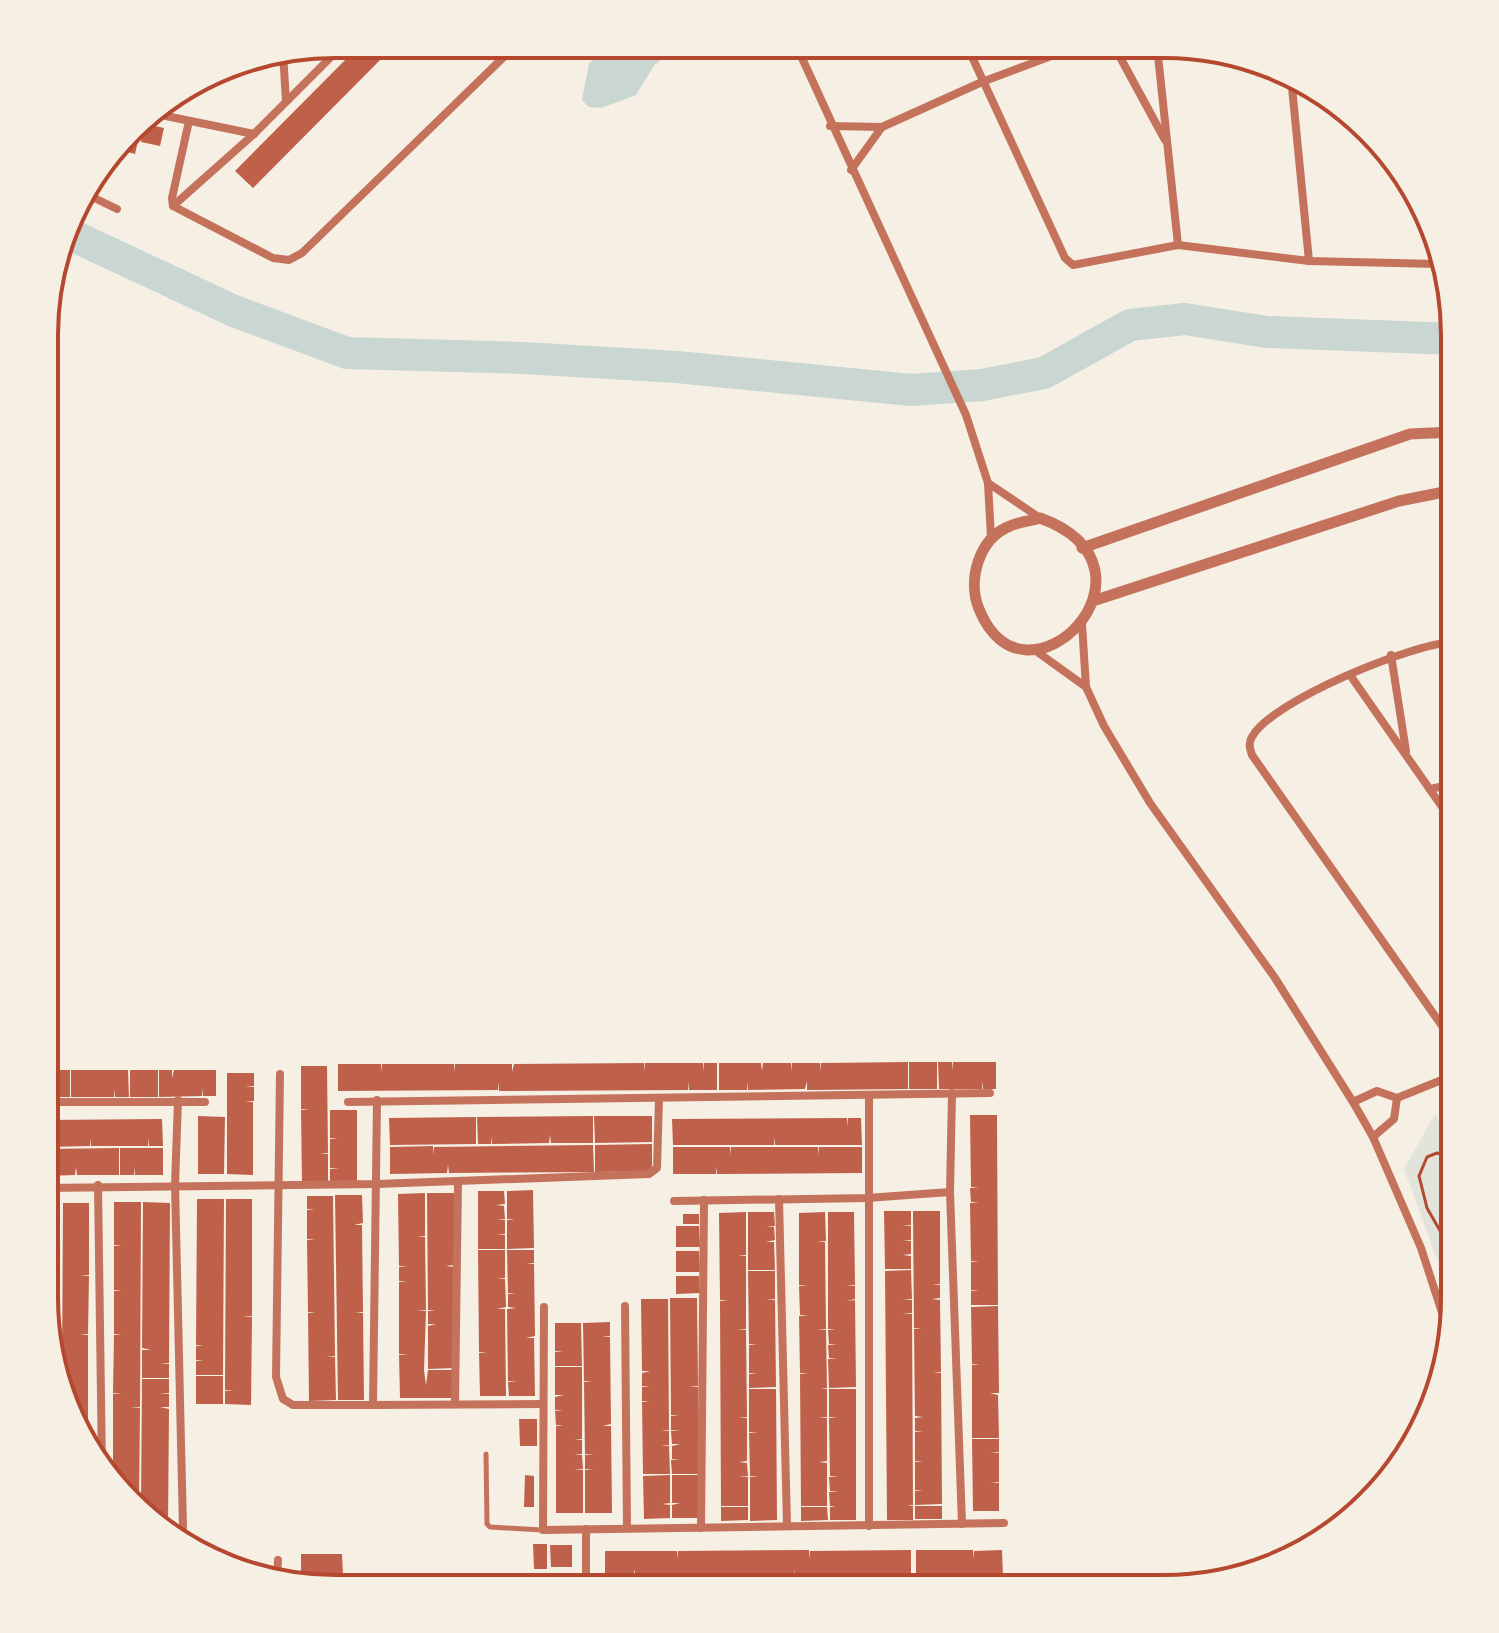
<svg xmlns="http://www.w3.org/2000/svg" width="1499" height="1633" viewBox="0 0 1499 1633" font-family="'Fira Sans Condensed',sans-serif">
	<rect width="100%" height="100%" fill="#f6efe4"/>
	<path fill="#e2e4dc" d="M 1435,1114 L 1454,1146 L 1454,1306 L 1404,1169 Z"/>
	<path fill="#c9d6d2" d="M 605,45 L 674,45 L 671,54 L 655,64 L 636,95 L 601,108 L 589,107 L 582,100 L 589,64 Z"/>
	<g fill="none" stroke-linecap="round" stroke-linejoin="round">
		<path stroke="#c9d6d2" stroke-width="32" d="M 67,233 L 234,311 L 347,353 L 524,358 L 677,367 L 911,390 L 982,385 L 1044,373 L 1130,325 L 1185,319 L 1267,332 L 1454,339"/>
	</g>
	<g fill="#bf614a">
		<path d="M 361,44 L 396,44 L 253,188 L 235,171 Z"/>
		<path d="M 259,56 L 260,64 L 230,66 L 241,60 Z"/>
		<path d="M 138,123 L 142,124 L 135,154 L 117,149 Z"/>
		<path d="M 146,124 L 164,128 L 160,146 L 141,142 Z"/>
		<path d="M 103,165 L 96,189 L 86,186 Z"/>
		<path d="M 908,1062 L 908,1089 L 807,1090 L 807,1081 L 805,1089 L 748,1090 L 748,1082 L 747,1090 L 719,1090 L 719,1063 L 761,1063 L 762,1071 L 763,1063 L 791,1063 L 791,1071 L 792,1063 L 820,1063 L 820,1071 L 821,1063 Z"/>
		<rect x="909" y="1062" width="28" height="27"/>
		<path d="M 938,1062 L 952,1062 L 952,1070 L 953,1062 L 996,1062 L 996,1089 L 983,1089 L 983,1081 L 982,1089 L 939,1089 Z"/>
		<path d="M 644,1063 L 644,1071 L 645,1063 L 703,1063 L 703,1071 L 704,1063 L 717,1063 L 717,1090 L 689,1090 L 689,1082 L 688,1090 L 499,1091 L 499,1082 L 498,1090 L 338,1091 L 338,1064 L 381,1064 L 381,1072 L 382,1064 L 454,1064 L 454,1072 L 455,1064 L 512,1064 L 512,1072 L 514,1064 Z"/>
		<path d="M 301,1066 L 327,1066 L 328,1153 L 320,1154 L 328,1154 L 328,1182 L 302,1183 L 301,1110 L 309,1109 L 301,1109 Z"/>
		<path d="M 46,1070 L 70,1070 L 70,1097 L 56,1097 L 56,1089 L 55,1097 L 46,1097 Z"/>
		<path d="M 71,1070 L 128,1070 L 129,1097 L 115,1097 L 115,1089 L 114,1097 L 71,1097 Z"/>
		<rect x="130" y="1070" width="28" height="27"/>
		<path d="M 159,1070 L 172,1070 L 172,1078 L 174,1070 L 216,1070 L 216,1096 L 203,1096 L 203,1088 L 202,1096 L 159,1097 Z"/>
		<path d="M 227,1073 L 254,1073 L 254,1086 L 245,1086 L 254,1087 L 254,1101 L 245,1101 L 253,1102 L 253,1175 L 227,1174 Z"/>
		<path d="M 330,1110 L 357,1110 L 357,1182 L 330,1182 L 330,1169 L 339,1169 L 330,1168 L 330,1139 L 338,1138 L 330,1138 Z"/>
		<path d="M 970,1115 L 997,1115 L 998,1305 L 971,1305 L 971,1291 L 979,1291 L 971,1290 L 971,1262 L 979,1262 L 971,1261 L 970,1203 L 979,1203 L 971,1202 L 970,1188 L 979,1188 L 971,1187 Z"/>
		<path d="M 198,1116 L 225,1117 L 224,1174 L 198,1174 Z"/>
		<path d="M 593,1116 L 593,1143 L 551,1143 L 550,1135 L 549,1143 L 492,1144 L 492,1136 L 491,1144 L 478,1144 L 477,1117 Z"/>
		<path d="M 594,1116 L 652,1116 L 652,1142 L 595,1143 Z"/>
		<path d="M 476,1117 L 476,1144 L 390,1145 L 389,1118 Z"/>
		<path d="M 847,1118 L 847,1126 L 848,1118 L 861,1118 L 862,1145 L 775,1145 L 775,1137 L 774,1145 L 673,1145 L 672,1119 Z"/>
		<path d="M 162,1119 L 163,1146 L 149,1146 L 148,1138 L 148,1146 L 91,1146 L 91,1138 L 90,1146 L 45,1147 L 46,1120 Z"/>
		<path d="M 652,1144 L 652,1171 L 595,1172 L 595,1145 Z"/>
		<path d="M 593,1145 L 594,1172 L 449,1173 L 448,1165 L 447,1173 L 390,1174 L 390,1147 L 433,1146 L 433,1155 L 434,1147 Z"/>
		<path d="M 673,1147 L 730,1147 L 730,1155 L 731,1147 L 818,1147 L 818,1155 L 819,1147 L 862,1147 L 862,1173 L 717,1174 L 717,1166 L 716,1174 L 673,1174 Z"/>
		<path d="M 119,1148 L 119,1175 L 77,1175 L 76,1167 L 75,1175 L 45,1176 L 45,1149 Z"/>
		<path d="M 120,1148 L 163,1148 L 163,1175 L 135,1175 L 135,1167 L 134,1175 L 120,1175 Z"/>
		<path d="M 533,1190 L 534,1248 L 507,1249 L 507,1220 L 515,1219 L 507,1219 L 507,1191 Z"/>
		<path d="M 478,1191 L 504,1191 L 505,1204 L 496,1205 L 504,1206 L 505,1219 L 497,1220 L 505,1220 L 505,1234 L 497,1235 L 505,1235 L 505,1249 L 478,1249 Z"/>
		<path d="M 425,1193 L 425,1236 L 417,1236 L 425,1237 L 426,1310 L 417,1310 L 426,1311 L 424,1370 L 426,1385 L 428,1370 L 455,1370 L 454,1398 L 400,1398 L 399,1355 L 408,1354 L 399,1354 L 399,1282 L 407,1282 L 399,1281 L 399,1267 L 407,1266 L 399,1266 L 398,1194 Z"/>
		<path d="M 427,1193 L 454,1193 L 454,1265 L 446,1266 L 454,1267 L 455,1368 L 428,1369 L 428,1326 L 436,1324 L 428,1324 L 428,1311 L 436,1310 L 428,1310 Z"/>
		<path d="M 335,1195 L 362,1195 L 363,1223 L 354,1225 L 362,1225 L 363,1312 L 355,1313 L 363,1313 L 364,1400 L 338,1400 Z"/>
		<path d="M 307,1196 L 333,1196 L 335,1356 L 327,1357 L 335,1357 L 336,1400 L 309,1401 L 308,1313 L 316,1312 L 308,1312 L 307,1240 L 315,1239 L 307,1239 L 307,1210 L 315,1209 L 307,1209 Z"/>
		<path d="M 197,1199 L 224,1199 L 223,1375 L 196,1375 L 196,1361 L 204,1361 L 196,1360 L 196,1346 L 204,1346 L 196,1345 Z"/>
		<path d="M 226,1199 L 252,1199 L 252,1316 L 243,1316 L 252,1317 L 251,1405 L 225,1404 L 225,1391 L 233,1391 L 225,1390 Z"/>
		<path d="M 114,1202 L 141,1202 L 140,1407 L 131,1407 L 140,1408 L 139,1503 L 113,1478 L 113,1394 L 122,1394 L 113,1393 L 114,1335 L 122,1335 L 114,1334 L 114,1291 L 122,1291 L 114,1290 L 114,1246 L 122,1246 L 114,1245 Z"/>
		<path d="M 143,1202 L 170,1203 L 169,1363 L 160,1363 L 169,1364 L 169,1378 L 142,1378 L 142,1350 L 151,1350 L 142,1348 Z"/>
		<path d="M 45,1203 L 60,1203 L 59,1360 L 45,1317 Z"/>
		<path d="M 63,1203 L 89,1203 L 89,1275 L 80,1275 L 89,1276 L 88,1334 L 80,1334 L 88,1335 L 88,1437 L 62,1367 Z"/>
		<path d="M 884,1211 L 911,1211 L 911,1225 L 903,1225 L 911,1226 L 911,1240 L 903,1241 L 911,1241 L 911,1254 L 903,1255 L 911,1256 L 911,1269 L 885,1269 Z"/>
		<path d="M 913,1211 L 940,1211 L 940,1284 L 932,1284 L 940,1285 L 940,1298 L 932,1299 L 940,1300 L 941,1372 L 933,1372 L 941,1373 L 942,1504 L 915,1505 L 915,1491 L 923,1491 L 915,1490 L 915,1462 L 923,1462 L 915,1461 L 915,1432 L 923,1432 L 915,1431 L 915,1418 L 923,1417 L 915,1416 L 914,1329 L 922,1328 L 914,1328 Z"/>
		<path d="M 746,1212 L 746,1255 L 738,1255 L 746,1256 L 746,1329 L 738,1329 L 746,1330 L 747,1417 L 739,1418 L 747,1418 L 747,1461 L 739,1462 L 747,1463 L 748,1476 L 739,1476 L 748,1477 L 748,1506 L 721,1506 L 720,1301 L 728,1301 L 720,1300 L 719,1213 Z"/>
		<path d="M 748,1212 L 774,1212 L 775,1226 L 766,1227 L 774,1227 L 775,1240 L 766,1242 L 774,1242 L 775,1270 L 748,1270 Z"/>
		<path d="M 825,1212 L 826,1241 L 817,1241 L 825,1242 L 826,1329 L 818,1329 L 826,1330 L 827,1388 L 821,1388 L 827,1389 L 827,1417 L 819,1417 L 827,1418 L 827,1461 L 819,1462 L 827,1463 L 827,1506 L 801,1506 L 800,1374 L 808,1374 L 800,1373 L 799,1316 L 808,1316 L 800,1315 L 799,1286 L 807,1286 L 799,1285 L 799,1213 Z"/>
		<path d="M 828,1212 L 854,1212 L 855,1285 L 846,1286 L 855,1286 L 855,1299 L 847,1301 L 855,1300 L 856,1387 L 829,1388 L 828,1359 L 837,1359 L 829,1358 L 828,1345 L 837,1345 L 829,1344 L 828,1330 L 836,1330 L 828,1329 Z"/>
		<rect x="683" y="1214" width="16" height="10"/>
		<path d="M 676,1226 L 699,1226 L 700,1247 L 676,1247 Z"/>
		<path d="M 478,1250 L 505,1250 L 505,1278 L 497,1279 L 505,1279 L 506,1307 L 497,1309 L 505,1309 L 506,1396 L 480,1396 L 479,1353 L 487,1352 L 479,1352 Z"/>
		<path d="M 507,1250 L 534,1250 L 534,1263 L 526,1264 L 534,1264 L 535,1336 L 526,1338 L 534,1338 L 535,1396 L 509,1396 L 508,1382 L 517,1381 L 508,1381 L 507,1309 L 516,1308 L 508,1307 L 508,1294 L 516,1293 L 508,1293 Z"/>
		<path d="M 676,1251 L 699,1251 L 700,1272 L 676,1272 Z"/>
		<path d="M 911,1270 L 912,1299 L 903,1299 L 912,1300 L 912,1313 L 903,1313 L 912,1314 L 913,1505 L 907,1505 L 913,1506 L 913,1520 L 887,1520 L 885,1271 Z"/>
		<path d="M 748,1271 L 775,1271 L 775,1299 L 767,1300 L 775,1300 L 776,1387 L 749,1388 L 749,1374 L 757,1374 L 749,1373 L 749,1345 L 757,1345 L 749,1344 Z"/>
		<path d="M 676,1276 L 699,1276 L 700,1293 L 676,1294 Z"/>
		<path d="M 670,1298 L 697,1298 L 698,1386 L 689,1386 L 698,1387 L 698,1474 L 672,1474 L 671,1460 L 680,1459 L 672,1459 L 672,1446 L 680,1444 L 672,1444 L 671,1431 L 680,1430 L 671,1430 L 671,1416 L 679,1415 L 671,1415 Z"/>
		<path d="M 641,1299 L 668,1299 L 669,1430 L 661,1431 L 669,1431 L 669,1445 L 661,1446 L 669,1446 L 670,1474 L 643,1474 L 642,1402 L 650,1402 L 642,1401 L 642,1387 L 650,1386 L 642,1386 L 642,1373 L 650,1371 L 642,1371 Z"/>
		<path d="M 998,1306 L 999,1393 L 990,1393 L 998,1395 L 999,1438 L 972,1438 L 972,1365 L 980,1365 L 972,1364 L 971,1307 Z"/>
		<path d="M 610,1322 L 610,1336 L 602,1336 L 610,1337 L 611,1424 L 603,1426 L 611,1426 L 612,1513 L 585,1513 L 585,1470 L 593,1469 L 585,1469 L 585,1455 L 593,1454 L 585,1454 L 584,1382 L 592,1381 L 584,1381 L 583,1323 Z"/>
		<path d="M 555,1323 L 581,1323 L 582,1366 L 555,1366 L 555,1352 L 563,1351 L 555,1351 Z"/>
		<path d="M 555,1367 L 582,1367 L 582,1439 L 574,1440 L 582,1440 L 582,1454 L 574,1455 L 582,1455 L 583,1469 L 574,1470 L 583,1470 L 583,1513 L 556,1513 L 556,1426 L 564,1425 L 556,1425 L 555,1411 L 563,1410 L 555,1410 L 555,1397 L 564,1395 L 555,1395 Z"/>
		<rect x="196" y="1376" width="27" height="28"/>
		<path d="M 142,1379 L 169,1379 L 169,1393 L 160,1393 L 169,1394 L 169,1407 L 160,1407 L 169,1409 L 168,1525 L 163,1525 L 141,1505 Z"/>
		<path d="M 749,1389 L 776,1389 L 777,1520 L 750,1521 L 750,1477 L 758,1477 L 750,1476 L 749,1433 L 758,1433 L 749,1432 Z"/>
		<path d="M 829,1389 L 856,1389 L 856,1520 L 830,1520 L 830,1507 L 836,1506 L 830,1506 L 829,1492 L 838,1492 L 830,1491 L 829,1477 L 838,1477 L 830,1476 L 829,1418 L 837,1418 L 829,1417 Z"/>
		<path d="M 519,1419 L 537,1419 L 537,1446 L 520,1446 Z"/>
		<path d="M 972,1439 L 999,1439 L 999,1452 L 991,1452 L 999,1453 L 999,1482 L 991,1483 L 999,1483 L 999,1511 L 973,1511 Z"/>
		<path d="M 525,1475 L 534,1476 L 534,1507 L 524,1507 Z"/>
		<path d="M 670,1475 L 670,1503 L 662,1504 L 670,1505 L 670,1518 L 644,1519 L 643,1476 Z"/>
		<path d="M 672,1475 L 698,1475 L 699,1518 L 672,1518 L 672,1505 L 680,1503 L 672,1503 Z"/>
		<rect x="915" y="1506" width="27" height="13"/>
		<path d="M 721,1507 L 748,1507 L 748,1520 L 721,1521 Z"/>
		<path d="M 801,1507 L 827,1507 L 828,1520 L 801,1521 Z"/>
		<path d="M 533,1544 L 547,1544 L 547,1569 L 534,1569 Z"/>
		<path d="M 550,1545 L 572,1545 L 572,1567 L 551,1567 Z"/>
		<path d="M 809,1550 L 809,1559 L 810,1551 L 911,1550 L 911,1577 L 795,1577 L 795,1569 L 794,1577 L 635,1577 L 635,1569 L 633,1577 L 605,1577 L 605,1551 L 677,1551 L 677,1559 L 678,1551 Z"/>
		<path d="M 916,1550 L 973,1550 L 973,1559 L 974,1551 L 1002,1550 L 1003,1577 L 916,1577 Z"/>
		<path d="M 301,1554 L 342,1554 L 343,1574 L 301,1574 Z"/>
		<path d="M 853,1579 L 853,1588 L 693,1588 L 693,1580 Z"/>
		<rect x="605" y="1580" width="87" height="8"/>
		<path d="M 294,1581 L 320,1581 L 320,1588 L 315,1588 Z"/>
		<rect x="323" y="1581" width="72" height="7"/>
		<rect x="396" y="1581" width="28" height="7"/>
		<rect x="425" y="1581" width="145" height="7"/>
	</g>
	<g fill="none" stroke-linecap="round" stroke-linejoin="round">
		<path stroke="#b5482f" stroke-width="3" d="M 1454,1158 L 1437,1153 L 1427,1157 L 1419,1176 L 1427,1208 L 1454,1255"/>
		<path stroke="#c5725c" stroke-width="5" d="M 486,1454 L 487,1524 L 490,1527 L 542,1530"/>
		<g stroke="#c5725c" stroke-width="8">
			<path d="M 796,45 L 966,415 L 988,483 L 991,538"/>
			<path d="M 967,46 L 1065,258 L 1073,265 L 1178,245 L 1309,261 L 1437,264"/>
			<path d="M 1114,46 L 1165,140"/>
			<path d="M 1157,46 L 1178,245"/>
			<path d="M 283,53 L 286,101"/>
			<path d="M 1291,77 L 1309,261"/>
			<path d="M 161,106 L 166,116 L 254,134"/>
			<path d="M 189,121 L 172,198 L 173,206 L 273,258 L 289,260 L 302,253 L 516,45"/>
			<path d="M 830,126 L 882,127 L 982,82 L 1078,46"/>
			<path d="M 851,170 L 882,127"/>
			<path d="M 82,192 L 117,209"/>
			<path d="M 173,206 L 254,134 L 344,44"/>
			<path d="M 988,483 L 1040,518"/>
			<path d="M 1082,624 L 1086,687 L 1104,726 L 1150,803 L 1275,978 L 1353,1102 L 1373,1137 L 1421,1248 L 1449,1334"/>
			<path d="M 1454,642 C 1413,643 1271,701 1252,737 C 1248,743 1250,749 1252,755 L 1454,1043"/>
			<path d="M 1036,651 L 1086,687"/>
			<path d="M 1391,655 L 1406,751"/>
			<path d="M 1350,675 L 1454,824"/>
			<path d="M 1430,789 L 1454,784"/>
			<path d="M 280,1074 L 276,1377 L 283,1399 L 293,1405 L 373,1405"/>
			<path d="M 952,1093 L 950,1192 L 962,1524"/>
			<path d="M 869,1095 L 869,1526"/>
			<path d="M 377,1100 L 373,1405 L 543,1404"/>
			<path d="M 46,1102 L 205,1102"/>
			<path d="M 348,1102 L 990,1093"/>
			<path d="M 1353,1102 L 1377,1091 L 1397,1098 L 1454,1075"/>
			<path d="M 1373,1137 L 1394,1119 L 1397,1098"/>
			<path d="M 98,1185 L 102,1468"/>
			<path d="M 45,1188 L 377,1184 L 649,1174 L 657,1168 L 659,1099"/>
			<path d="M 779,1199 L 787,1525"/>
			<path d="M 674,1201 L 867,1198 L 950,1192"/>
			<path d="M 625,1306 L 627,1528"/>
			<path d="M 544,1307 L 543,1530 L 1004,1523"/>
			<path d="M 455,1403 L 458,1181"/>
			<path d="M 701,1528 L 704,1200"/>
			<path d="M 172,1534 L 183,1528 L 175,1185 L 178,1100"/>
			<path d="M 277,1577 L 278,1560"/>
			<path d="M 586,1588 L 586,1529"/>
		</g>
		<g stroke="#c5725c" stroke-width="11">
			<path d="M 1040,518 C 1177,568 1025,723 979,609 C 967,580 979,538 1010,526 C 1019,522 1030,521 1040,518 Z"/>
			<path d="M 1082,548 L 1410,434 L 1454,432"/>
			<path d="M 1096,600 L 1399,501 L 1454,490"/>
		</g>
	</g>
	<path d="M0 0H1499V1633H0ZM335 58H1164A277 277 0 0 1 1441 335V1298A277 277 0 0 1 1164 1575H335A277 277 0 0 1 58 1298V335A277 277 0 0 1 335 58Z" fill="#f6efe4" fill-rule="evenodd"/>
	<path fill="none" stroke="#b5482f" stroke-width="4" d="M335 58H1164A277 277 0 0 1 1441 335V1298A277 277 0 0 1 1164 1575H335A277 277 0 0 1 58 1298V335A277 277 0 0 1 335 58Z"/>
</svg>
